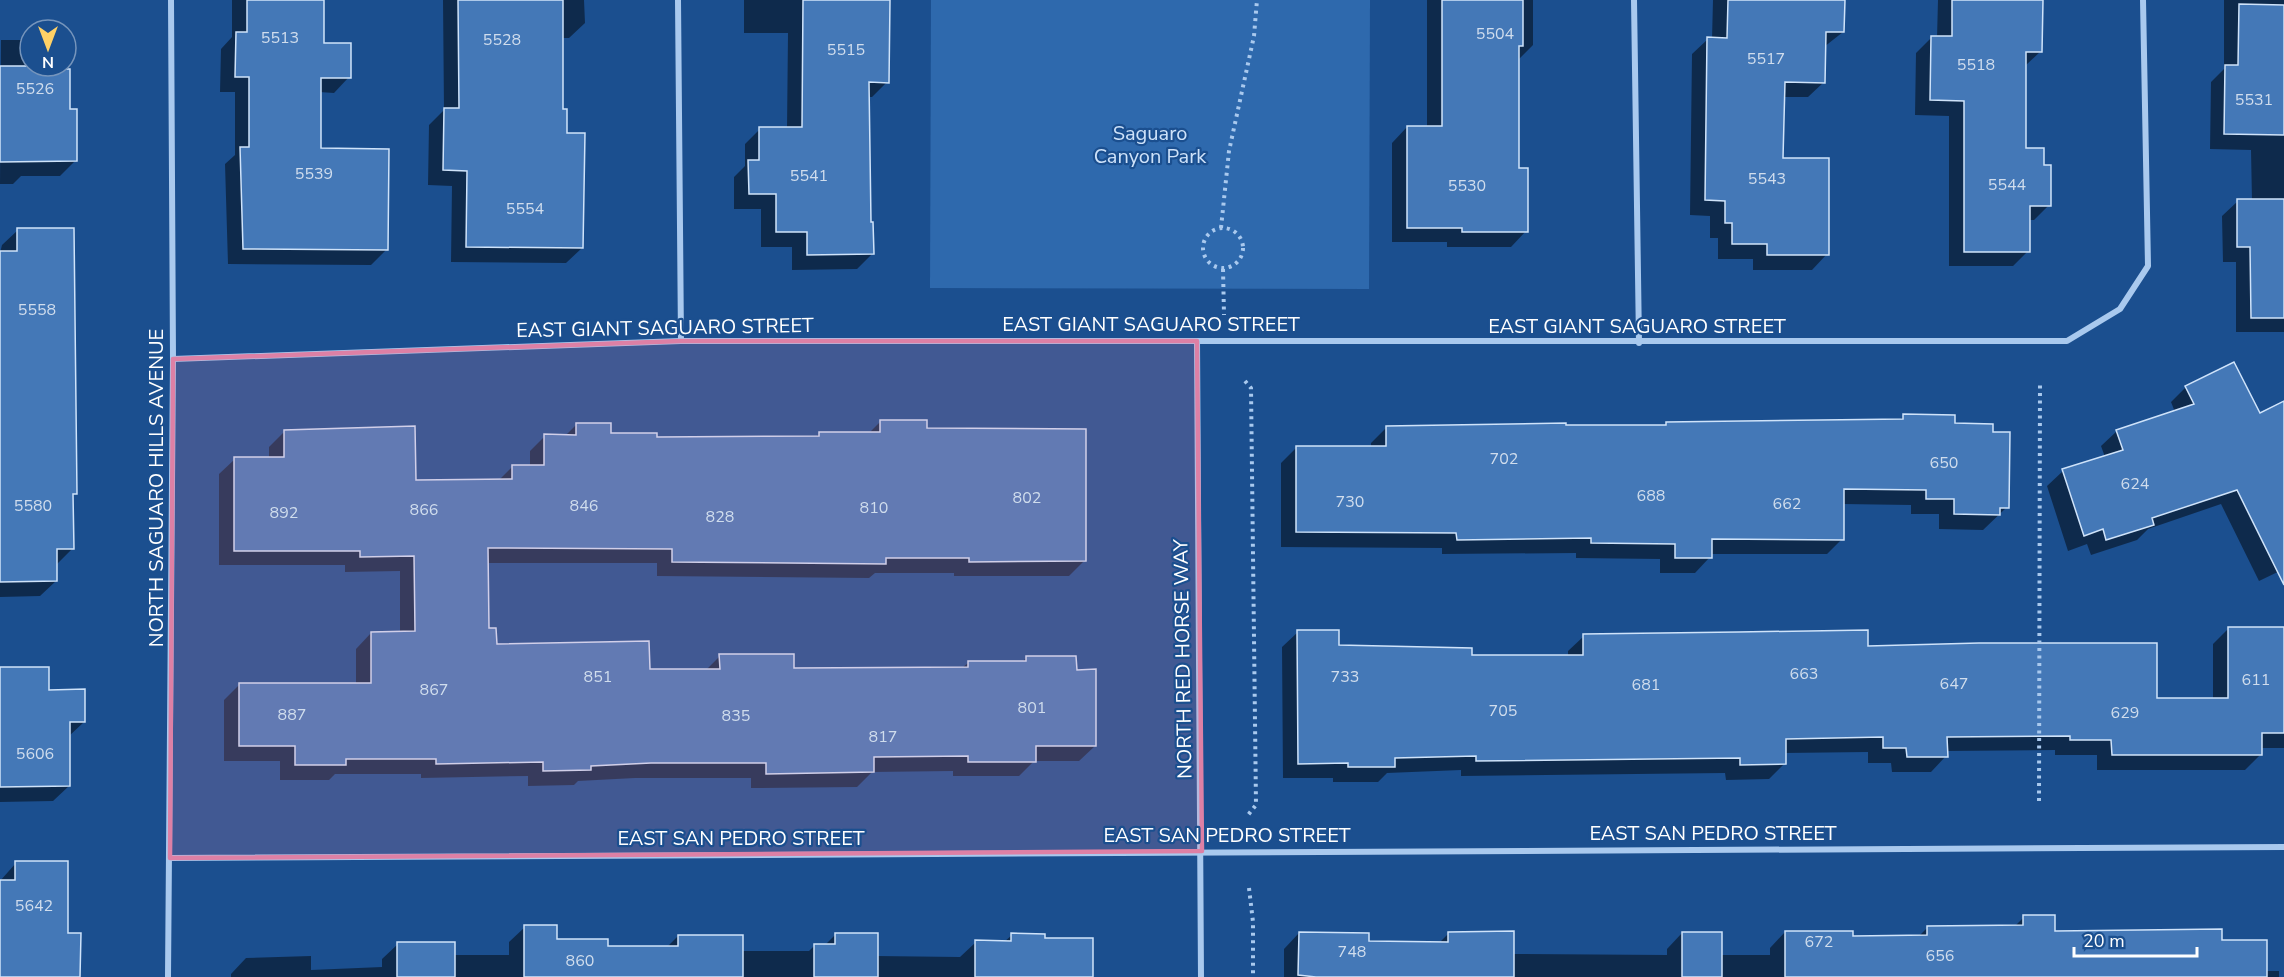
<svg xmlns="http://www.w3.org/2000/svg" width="2284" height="977" viewBox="0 0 2284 977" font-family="'Nunito Sans',sans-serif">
	<rect width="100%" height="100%" fill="#1b4f8f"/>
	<path fill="#2e69ad" d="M 931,0 L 1370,0 L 1369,289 L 930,288 Z"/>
	<g fill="#0007">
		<path d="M 232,0 L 322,0 L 322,45 L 349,77 L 334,93 L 319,92 L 319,150 L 386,250 L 371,265 L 228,264 L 225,164 L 235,155 L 235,92 L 220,92 L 221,49 L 232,37 Z"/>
		<path d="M 443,0 L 584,0 L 585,23 L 569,38 L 561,38 L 561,111 L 582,248 L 566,263 L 451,262 L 452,186 L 428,185 L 429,125 L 444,110 Z"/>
		<path d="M 744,0 L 888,0 L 887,82 L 872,97 L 868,97 L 869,224 L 872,254 L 857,269 L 792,270 L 792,247 L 761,247 L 761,209 L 734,209 L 734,177 L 745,166 L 745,144 L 760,129 L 787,129 L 788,33 L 744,33 Z"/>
		<path d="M 1427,0 L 1533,0 L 1533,45 L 1517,61 L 1517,170 L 1526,231 L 1511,247 L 1447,247 L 1447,242 L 1392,242 L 1392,143 L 1407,127 L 1427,127 Z"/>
		<path d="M 1713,0 L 1843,0 L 1843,32 L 1824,47 L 1824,82 L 1808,97 L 1783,97 L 1782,160 L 1827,254 L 1812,270 L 1753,270 L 1753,259 L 1718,259 L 1718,238 L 1710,238 L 1710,216 L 1690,215 L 1692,54 L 1708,39 L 1712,39 Z"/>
		<path d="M 1938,0 L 2042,0 L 2041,51 L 2025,66 L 2024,150 L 2043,166 L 2049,205 L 2034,220 L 2028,220 L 2028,251 L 2013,266 L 1949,266 L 1949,116 L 1915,115 L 1916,53 L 1931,38 L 1937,38 Z"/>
		<path d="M 2224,0 L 2284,0 L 2284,332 L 2236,332 L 2236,262 L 2223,262 L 2222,216 L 2238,201 L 2252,201 L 2251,150 L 2210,149 L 2211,82 L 2224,69 Z"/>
		<path d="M 1,40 L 30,40 L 30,66 L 60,66 L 76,160 L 60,176 L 21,176 L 13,184 L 0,184 Z"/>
		<path d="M 18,230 L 75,493 L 72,497 L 72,549 L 57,564 L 56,581 L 40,596 L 0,597 L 0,253 L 2,245 Z"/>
		<path d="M 2186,387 L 2259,415 L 2284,403 L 2284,569 L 2259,581 L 2221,504 L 2148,529 L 2137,540 L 2091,555 L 2087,544 L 2068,551 L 2047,486 L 2063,471 L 2105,457 L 2101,446 L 2117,431 L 2175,412 L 2171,402 Z"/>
		<path d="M 1904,416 L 1991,433 L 2007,507 L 1983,530 L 1939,529 L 1939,514 L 1911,514 L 1911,505 L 1842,504 L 1842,539 L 1827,554 L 1710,554 L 1710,557 L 1695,573 L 1660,573 L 1660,559 L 1576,558 L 1576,553 L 1442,554 L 1442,548 L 1281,547 L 1281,463 L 1296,448 L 1371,448 L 1371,443 L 1386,428 L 1663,427 L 1667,424 L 1900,420 Z"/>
		<path d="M 881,421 L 926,429 L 1085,560 L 1069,576 L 954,576 L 954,573 L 875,573 L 869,578 L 657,576 L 657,563 L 487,563 L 487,630 L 495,646 L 648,671 L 705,671 L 720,656 L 793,670 L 962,668 L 968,663 L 1022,662 L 1027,657 L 1075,672 L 1095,746 L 1079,761 L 1034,761 L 1019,776 L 953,776 L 953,771 L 872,772 L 857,787 L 751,788 L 751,778 L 635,778 L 578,781 L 574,785 L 528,786 L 528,776 L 421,778 L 421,774 L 335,774 L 329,780 L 280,780 L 280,761 L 224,761 L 224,700 L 239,685 L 356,685 L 356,649 L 371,633 L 400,633 L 400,571 L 345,572 L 345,565 L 219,565 L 219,474 L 235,459 L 269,459 L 269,447 L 285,431 L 414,481 L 499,480 L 513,466 L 530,466 L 530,451 L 545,436 L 565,436 L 577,424 L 610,435 L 655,439 L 815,438 L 819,434 L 868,434 Z"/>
		<path d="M 2229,628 L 2284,628 L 2284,748 L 2260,748 L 2260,755 L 2245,770 L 2097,770 L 2097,755 L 2055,755 L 2055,750 L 1946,751 L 1946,756 L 1931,772 L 1892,772 L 1891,763 L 1868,763 L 1868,752 L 1784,753 L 1784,764 L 1769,779 L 1726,780 L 1725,773 L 1461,776 L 1461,770 L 1387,773 L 1378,782 L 1333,782 L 1333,778 L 1283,778 L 1282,647 L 1298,632 L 1337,646 L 1471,657 L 1568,657 L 1568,651 L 1584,636 L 1867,647 L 2156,700 L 2213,700 L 2213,644 Z"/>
		<path d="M 0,669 L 48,692 L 84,722 L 68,737 L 69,786 L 53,801 L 0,802 Z"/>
		<path d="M 16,863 L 66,934 L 79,977 L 0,977 L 0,881 Z"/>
		<path d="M 2024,917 L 2053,932 L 2221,942 L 2265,971 L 2279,971 L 2279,977 L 1284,977 L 1284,949 L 1299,933 L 1368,942 L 1438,944 L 1449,933 L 1513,954 L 1667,955 L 1667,949 L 1682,933 L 1720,955 L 1770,955 L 1770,948 L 1785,932 L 1851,937 L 1919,936 L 1928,927 L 2015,926 Z"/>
		<path d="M 525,927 L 555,940 L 607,947 L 667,947 L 678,936 L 741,951 L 809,951 L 815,945 L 825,945 L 836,934 L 876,956 L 960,957 L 976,942 L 1004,942 L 1012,935 L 1043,940 L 1091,977 L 231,977 L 231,974 L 246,958 L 311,956 L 311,970 L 382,967 L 382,959 L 398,944 L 454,955 L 509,955 L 509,942 Z"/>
	</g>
	<g fill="#4478b7" stroke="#cfe3fa" stroke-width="1.5">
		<path d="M 247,0 L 324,0 L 324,43 L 351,43 L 351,78 L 321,78 L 321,148 L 389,149 L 388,250 L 243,249 L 240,147 L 249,147 L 249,77 L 235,77 L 236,32 L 247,32 Z"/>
		<path d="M 458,0 L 563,0 L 563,109 L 567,109 L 567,133 L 585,133 L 583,248 L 466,247 L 467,171 L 443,170 L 444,108 L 459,108 Z"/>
		<path d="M 803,0 L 890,0 L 889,83 L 869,82 L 871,222 L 873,222 L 874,254 L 807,255 L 807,232 L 776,232 L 776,194 L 749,194 L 748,160 L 759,160 L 759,127 L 802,127 Z"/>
		<path d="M 1442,0 L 1523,0 L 1523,46 L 1519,46 L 1519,168 L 1528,168 L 1528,232 L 1462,232 L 1462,228 L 1407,228 L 1407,126 L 1442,126 Z"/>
		<path d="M 1728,0 L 1845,0 L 1844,32 L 1826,32 L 1825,83 L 1785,82 L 1783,158 L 1829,158 L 1829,255 L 1767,255 L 1767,244 L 1732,244 L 1732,223 L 1725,223 L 1725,201 L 1705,200 L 1707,37 L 1727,38 Z"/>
		<path d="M 1952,0 L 2043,0 L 2042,52 L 2026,52 L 2026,148 L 2044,148 L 2044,165 L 2051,165 L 2051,206 L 2030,206 L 2030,252 L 1964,252 L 1964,101 L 1930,100 L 1931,36 L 1952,36 Z"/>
		<path d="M 2239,4 L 2284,5 L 2284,135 L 2224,134 L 2225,65 L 2238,65 Z"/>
		<path d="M 0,66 L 62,66 L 62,69 L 70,69 L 70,109 L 77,109 L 77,161 L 0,162 Z"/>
		<path d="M 2237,199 L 2284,199 L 2284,318 L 2251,318 L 2250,247 L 2237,247 Z"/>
		<path d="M 17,228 L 74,228 L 77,494 L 73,494 L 74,549 L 57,549 L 57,581 L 0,582 L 0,251 L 17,251 Z"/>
		<path d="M 2234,362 L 2260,413 L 2284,401 L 2284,585 L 2237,490 L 2152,518 L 2154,525 L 2106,540 L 2103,529 L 2084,536 L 2062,469 L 2123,450 L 2116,430 L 2194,404 L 2185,386 Z"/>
		<path d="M 1903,414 L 1955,415 L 1955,423 L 1993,424 L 1993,432 L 2010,432 L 2009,508 L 2000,508 L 2000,515 L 1954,514 L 1954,499 L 1926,499 L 1926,490 L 1844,489 L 1844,540 L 1712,539 L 1712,558 L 1675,558 L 1675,544 L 1591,543 L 1591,538 L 1457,540 L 1456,533 L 1296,532 L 1296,446 L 1386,446 L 1386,426 L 1566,423 L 1566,425 L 1666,425 L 1666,422 L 1903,419 Z"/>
		<path d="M 880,420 L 927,420 L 927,428 L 1086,429 L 1086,561 L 969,562 L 969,558 L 886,558 L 886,564 L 672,562 L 672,549 L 488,548 L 489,628 L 496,628 L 497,644 L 649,641 L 650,669 L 720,669 L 719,654 L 794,654 L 794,668 L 968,667 L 968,661 L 1026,661 L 1026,656 L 1076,656 L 1077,670 L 1096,669 L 1096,746 L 1036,746 L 1036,762 L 968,762 L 968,756 L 874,757 L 874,772 L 766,774 L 766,763 L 651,763 L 591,766 L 591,770 L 543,771 L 543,762 L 436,764 L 436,759 L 346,759 L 346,765 L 295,765 L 295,746 L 239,746 L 239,683 L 371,683 L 371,632 L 415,631 L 414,556 L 360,557 L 360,551 L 234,551 L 234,457 L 284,457 L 284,430 L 415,426 L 416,480 L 512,479 L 512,465 L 544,465 L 544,434 L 576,435 L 576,423 L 611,423 L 611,433 L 657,433 L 657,437 L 819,436 L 819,432 L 880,432 Z"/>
		<path d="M 2228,627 L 2284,627 L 2284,733 L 2262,733 L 2262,755 L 2112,755 L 2111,740 L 2070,740 L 2070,736 L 1947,737 L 1948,757 L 1907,757 L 1906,748 L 1883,748 L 1883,737 L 1786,739 L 1786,764 L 1740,765 L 1740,758 L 1476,761 L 1476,756 L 1395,758 L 1395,767 L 1348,767 L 1348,763 L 1298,764 L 1297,630 L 1339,630 L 1339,645 L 1472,648 L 1472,655 L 1583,655 L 1583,634 L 1738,632 L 1868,630 L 1868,646 L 1979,643 L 2157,643 L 2157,698 L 2228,698 Z"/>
		<path d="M 0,667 L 49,667 L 49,690 L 85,689 L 85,722 L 70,722 L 70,786 L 0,787 Z"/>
		<path d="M 15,861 L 68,861 L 68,933 L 81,933 L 80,977 L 0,977 L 0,880 L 15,880 Z"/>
		<path d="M 2023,915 L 2055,915 L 2055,931 L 2222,929 L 2222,940 L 2267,940 L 2267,977 L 1785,977 L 1785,931 L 1853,931 L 1853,936 L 1927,935 L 1927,926 L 2023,925 Z"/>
		<path d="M 524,925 L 557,925 L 557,939 L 608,939 L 608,946 L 678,946 L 678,935 L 743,935 L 743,977 L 524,977 Z"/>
		<path d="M 1514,931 L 1514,977 L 1316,977 L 1298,975 L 1299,932 L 1369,933 L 1369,941 L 1448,942 L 1448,932 Z"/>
		<rect x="1682" y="932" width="40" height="45"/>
		<path d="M 835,933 L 878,933 L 878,977 L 814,977 L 814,944 L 835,944 Z"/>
		<path d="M 1011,933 L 1045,934 L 1045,938 L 1093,938 L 1093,977 L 975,977 L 975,940 L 1011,941 Z"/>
		<rect x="397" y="942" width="58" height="35"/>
	</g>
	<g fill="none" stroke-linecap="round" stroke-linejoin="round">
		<g stroke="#a9c9ee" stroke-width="4" stroke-dasharray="3 4.5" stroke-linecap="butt">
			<circle cx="1223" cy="248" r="20"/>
			<path d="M 1221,228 L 1229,151 L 1254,36 L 1257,0"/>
			<path d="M 1223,269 L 1224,315"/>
			<path d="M 1245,381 L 1251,388 L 1256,805 L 1248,815"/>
			<path d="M 2039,801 L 2040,381"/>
			<path d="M 1249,888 L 1253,922 L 1253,977"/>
		</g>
		<g stroke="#a9c9ee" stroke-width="6">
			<path d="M 678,0 L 681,341"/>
			<path d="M 1634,0 L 1639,343"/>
			<path d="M 1197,341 L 1201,977"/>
			<path d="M 173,359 L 681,341 L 2067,341 L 2120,309 L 2148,266 L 2143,0"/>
			<path d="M 170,858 L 2284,847"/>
			<path d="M 168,977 L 173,359 L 171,0"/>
		</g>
	</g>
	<path fill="#dd80a5" fill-opacity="0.2" stroke="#dd80a5" stroke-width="4.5" stroke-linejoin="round" d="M 681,341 L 1197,341 L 1202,851 L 170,858 L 173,359 Z"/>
	<g text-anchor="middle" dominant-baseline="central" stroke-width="4.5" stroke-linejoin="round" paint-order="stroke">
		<g font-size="16" fill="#d0dded">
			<text x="1495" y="34">5504</text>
			<text x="280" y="38">5513</text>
			<text x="502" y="40">5528</text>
			<text x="846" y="50">5515</text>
			<text x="1766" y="59">5517</text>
			<text x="1976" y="65">5518</text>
			<text x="35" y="89">5526</text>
			<text x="2254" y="100">5531</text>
			<text x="314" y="174">5539</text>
			<text x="809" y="176">5541</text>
			<text x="1767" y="179">5543</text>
			<text x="2007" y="185">5544</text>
			<text x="1467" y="186">5530</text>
			<text x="525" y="209">5554</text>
			<text x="37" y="310">5558</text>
			<text x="1504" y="459">702</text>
			<text x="1944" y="463">650</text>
			<text x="2135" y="484">624</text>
			<text x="1651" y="496">688</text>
			<text x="1027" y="498">802</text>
			<text x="1350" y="502">730</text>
			<text x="1787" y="504">662</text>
			<text x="33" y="506">5580</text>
			<text x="584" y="506">846</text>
			<text x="874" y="508">810</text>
			<text x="424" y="510">866</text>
			<text x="284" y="513">892</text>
			<text x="720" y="517">828</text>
			<text x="1804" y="674">663</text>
			<text x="598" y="677">851</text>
			<text x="1345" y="677">733</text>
			<text x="2256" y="680">611</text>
			<text x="1954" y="684">647</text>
			<text x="1646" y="685">681</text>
			<text x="434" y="690">867</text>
			<text x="1032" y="708">801</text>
			<text x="1503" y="711">705</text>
			<text x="2125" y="713">629</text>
			<text x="292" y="715">887</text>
			<text x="736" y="716">835</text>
			<text x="883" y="737">817</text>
			<text x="35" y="754">5606</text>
			<text x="34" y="906">5642</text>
			<text x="1819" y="942">672</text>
			<text x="1352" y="952">748</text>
			<text x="1940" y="956">656</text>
			<text x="580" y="961">860</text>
		</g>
		<g font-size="20" fill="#cfe3fa" stroke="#1b4f8f">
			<text x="1150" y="133">Saguaro<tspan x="1150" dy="23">Canyon Park</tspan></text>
		</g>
		<g font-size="20" fill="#fff" stroke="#1b4f8f">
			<text x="1151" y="324">EAST GIANT SAGUARO STREET</text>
			<text x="1637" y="326">EAST GIANT SAGUARO STREET</text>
			<text transform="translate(665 328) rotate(-1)">EAST GIANT SAGUARO STREET</text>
			<text transform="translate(156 488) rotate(-90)">NORTH SAGUARO HILLS AVENUE</text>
			<text transform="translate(1183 659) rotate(-91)">NORTH RED HORSE WAY</text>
			<text x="1713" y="833">EAST SAN PEDRO STREET</text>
			<text x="1227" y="835">EAST SAN PEDRO STREET</text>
			<text x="741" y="838">EAST SAN PEDRO STREET</text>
		</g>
	</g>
	<g transform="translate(48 48) rotate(180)"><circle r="28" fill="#1b4f8f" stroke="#7695bc" stroke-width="1.5"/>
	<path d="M0-4.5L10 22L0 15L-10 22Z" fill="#ffd166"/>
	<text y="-9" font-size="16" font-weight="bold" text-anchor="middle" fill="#ffffff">N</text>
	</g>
	<path d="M2074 947v9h123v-9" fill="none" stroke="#ffffff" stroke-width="3"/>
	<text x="2083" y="947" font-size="18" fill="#ffffff" stroke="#1b4f8f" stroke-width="4.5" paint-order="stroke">20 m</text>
</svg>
